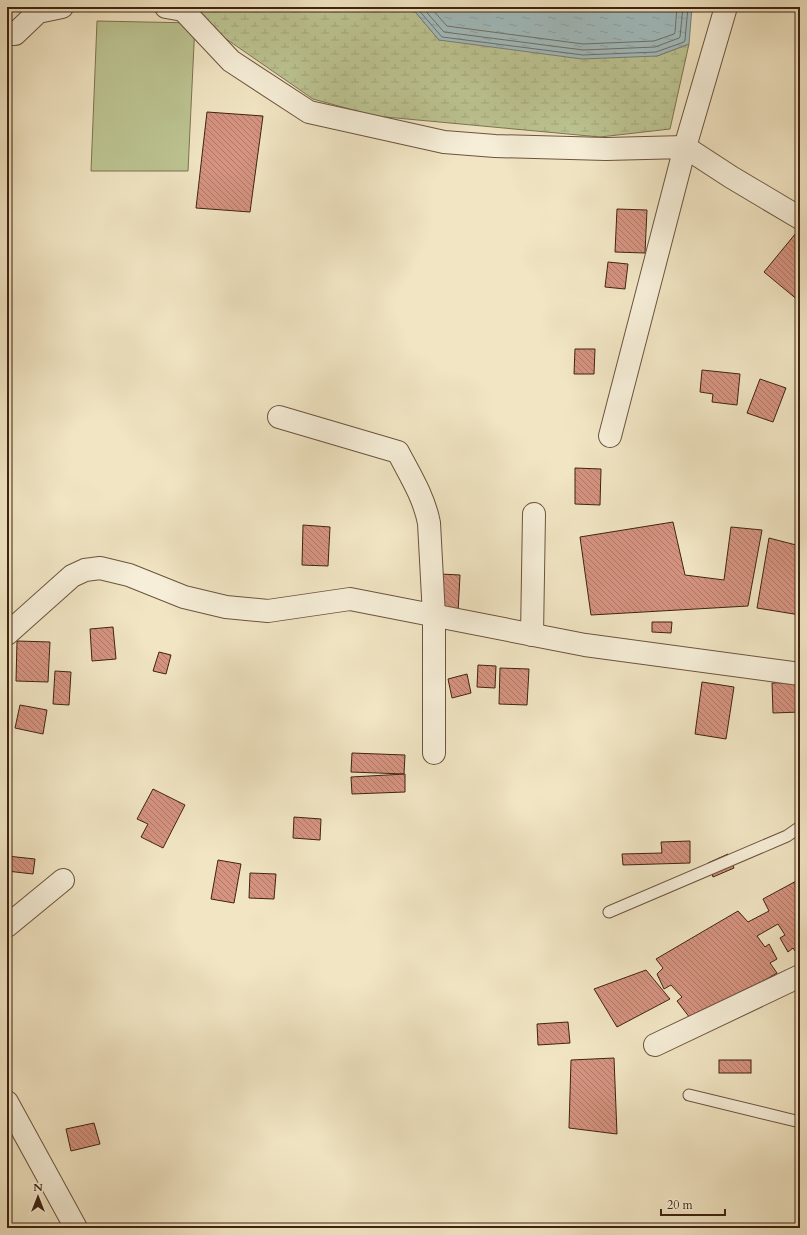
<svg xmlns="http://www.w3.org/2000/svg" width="807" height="1235" viewBox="0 0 807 1235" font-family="Cardo,serif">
	<defs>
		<pattern id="wetland-marsh" width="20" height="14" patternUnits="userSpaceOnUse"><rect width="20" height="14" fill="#bcc492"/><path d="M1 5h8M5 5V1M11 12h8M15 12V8" fill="none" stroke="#a3a87d"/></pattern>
		<pattern id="water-ripples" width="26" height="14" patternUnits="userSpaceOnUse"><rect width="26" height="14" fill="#a1bcbf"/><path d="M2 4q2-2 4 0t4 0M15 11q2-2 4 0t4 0" fill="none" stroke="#8ca1a3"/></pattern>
		<pattern id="building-back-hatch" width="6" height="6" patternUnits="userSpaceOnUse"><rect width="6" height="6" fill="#d59380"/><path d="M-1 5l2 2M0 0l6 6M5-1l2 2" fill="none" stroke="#ae7867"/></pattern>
	</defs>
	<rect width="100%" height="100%" fill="#f1e5c3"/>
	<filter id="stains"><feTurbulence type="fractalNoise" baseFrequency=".005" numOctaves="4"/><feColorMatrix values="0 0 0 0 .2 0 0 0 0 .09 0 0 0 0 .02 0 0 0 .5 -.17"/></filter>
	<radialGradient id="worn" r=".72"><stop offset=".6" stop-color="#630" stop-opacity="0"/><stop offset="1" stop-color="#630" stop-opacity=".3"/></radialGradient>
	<path fill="#bcc492" stroke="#7e7451" d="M 97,21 L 195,23 L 188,171 L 91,171 Z"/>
	<path fill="url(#wetland-marsh)" stroke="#7e7451" d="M 180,7 L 411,7 L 439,40 L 657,56 L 689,44 L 670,129 L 600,137 L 375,116 L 313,99 Z"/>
	<path fill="url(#water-ripples)" stroke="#7a7f79" d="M 411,7 L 692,7 L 689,44 L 657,56 L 582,59 L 439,40 Z"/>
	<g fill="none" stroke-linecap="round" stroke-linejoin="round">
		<g stroke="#707068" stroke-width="1">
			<path d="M 416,7 L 442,37 L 583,55 L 656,52 L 684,42 L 685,40 L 688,7"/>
			<path d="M 422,7 L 444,32 L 583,50 L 655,47 L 679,38 L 680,37 L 683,7"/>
			<path d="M 430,7 L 447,26 L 583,44 L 654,41 L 674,34 L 675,32 L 677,7"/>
		</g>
	</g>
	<g fill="url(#building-back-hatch)" stroke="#3f2310">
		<path d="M 207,112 L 263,116 L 250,212 L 196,208 Z"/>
		<path d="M 617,209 L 647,210 L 645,253 L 615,252 Z"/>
		<path d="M 796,233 L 800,237 L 799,301 L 764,272 Z"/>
		<path d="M 608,262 L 628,264 L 625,289 L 605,287 Z"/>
		<path d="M 575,349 L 595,349 L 594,374 L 574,374 Z"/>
		<path d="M 702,370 L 740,374 L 737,405 L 712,402 L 713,394 L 700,392 Z"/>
		<path d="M 760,379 L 786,388 L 773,422 L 747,413 Z"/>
		<path d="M 575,468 L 601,469 L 600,505 L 575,504 Z"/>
		<path d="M 673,522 L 685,575 L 724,580 L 731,527 L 762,530 L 748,606 L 591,615 L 580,537 Z"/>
		<path d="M 303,525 L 330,527 L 328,566 L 302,565 Z"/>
		<path d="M 769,538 L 800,546 L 800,615 L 757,608 Z"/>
		<path d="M 440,574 L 460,575 L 458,613 L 439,613 Z"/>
		<path d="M 652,622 L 672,622 L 671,633 L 652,632 Z"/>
		<path d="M 113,627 L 116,659 L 92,661 L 90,629 Z"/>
		<path d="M 17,641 L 50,642 L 48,682 L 16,681 Z"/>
		<path d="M 159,652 L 171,655 L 166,674 L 153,671 Z"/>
		<path d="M 478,665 L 496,666 L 495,688 L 477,687 Z"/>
		<path d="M 500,668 L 529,669 L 527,705 L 499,704 Z"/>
		<path d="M 55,671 L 71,672 L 69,705 L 53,704 Z"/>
		<path d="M 467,674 L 471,693 L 452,698 L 448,679 Z"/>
		<path d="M 702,682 L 734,687 L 726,739 L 695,734 Z"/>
		<path d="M 800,682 L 800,712 L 773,713 L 772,683 Z"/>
		<path d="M 20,705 L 47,710 L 43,734 L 15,728 Z"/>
		<path d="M 352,753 L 405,755 L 404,774 L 351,772 Z"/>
		<path d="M 405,774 L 405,792 L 352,794 L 351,777 Z"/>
		<path d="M 153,789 L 185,805 L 163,848 L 141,837 L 148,824 L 137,819 Z"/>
		<path d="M 294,817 L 321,819 L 320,840 L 293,838 Z"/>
		<path d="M 690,841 L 690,863 L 623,865 L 622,854 L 662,853 L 661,842 Z"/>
		<path d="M 728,854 L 734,868 L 713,877 L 708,863 Z"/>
		<path d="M 7,856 L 35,859 L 33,874 L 7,871 Z"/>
		<path d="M 218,860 L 241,864 L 234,903 L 211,899 Z"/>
		<path d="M 250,873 L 276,874 L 274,899 L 249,898 Z"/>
		<path d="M 800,879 L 800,958 L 793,948 L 788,952 L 780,938 L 785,935 L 778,924 L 757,936 L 765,947 L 769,944 L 777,959 L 770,963 L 777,973 L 703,1017 L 690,1018 L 677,1001 L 682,997 L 671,985 L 664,989 L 657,974 L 663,968 L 656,959 L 738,911 L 748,922 L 769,911 L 763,899 Z"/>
		<path d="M 646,970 L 670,999 L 617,1027 L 594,989 Z"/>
		<path d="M 568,1022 L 570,1043 L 538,1045 L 537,1024 Z"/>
		<path d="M 614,1058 L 617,1134 L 569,1128 L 571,1060 Z"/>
		<rect x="719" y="1060" width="32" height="13"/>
		<path d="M 94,1123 L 100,1144 L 71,1151 L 66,1129 Z"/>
	</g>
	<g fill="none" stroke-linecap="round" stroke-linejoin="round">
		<defs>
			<g id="service">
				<path d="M 609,912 L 787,836 L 800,827"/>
				<path d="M 689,1095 L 800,1122"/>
			</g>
			<g id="minor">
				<path d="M 166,7 L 183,10 L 231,61 L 309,112 L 444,142 L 495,146 L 606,149 L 685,147 L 610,436"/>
				<path d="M 726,7 L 685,147 L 731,177 L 800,218"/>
				<path d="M 7,34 L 15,34 L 38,12 L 62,7"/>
				<path d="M 279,417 L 398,452 C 410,475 424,497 429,523 L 434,616 L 434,753"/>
				<path d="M 7,634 L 72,576 L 85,570 L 100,568 L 129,575 L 184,597 L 226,607 L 268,611 L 350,599 L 585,645 L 800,674"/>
				<path d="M 532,635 L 534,514"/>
				<path d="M 7,926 L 63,880"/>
				<path d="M 655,1045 L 800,976"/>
				<path d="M 7,1102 L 76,1228"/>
			</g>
		</defs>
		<use href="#service" stroke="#6c543d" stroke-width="13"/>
		<use href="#minor" stroke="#6c543d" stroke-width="24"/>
		<use href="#service" stroke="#f6eed8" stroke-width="11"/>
		<use href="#minor" stroke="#f6eed8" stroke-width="22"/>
	</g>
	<rect width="807" height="1235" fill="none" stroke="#f1e5c3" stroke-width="24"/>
	<rect x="8" y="8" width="791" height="1219" fill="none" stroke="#3f2310" stroke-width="2"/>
	<rect x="12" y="12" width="783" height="1211" fill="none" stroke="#3f2310"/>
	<g transform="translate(38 1197)" stroke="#f6eed8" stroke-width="3" paint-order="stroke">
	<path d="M0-3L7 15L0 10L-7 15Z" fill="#3f2310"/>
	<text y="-6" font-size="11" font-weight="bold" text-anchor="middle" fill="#3f2310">N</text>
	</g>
	<path d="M661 1209v6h64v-6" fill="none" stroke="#3f2310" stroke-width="2"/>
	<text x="667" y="1209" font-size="12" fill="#3f2310" stroke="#f6eed8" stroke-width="3" paint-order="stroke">20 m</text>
	<rect width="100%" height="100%" filter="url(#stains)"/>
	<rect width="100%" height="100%" fill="url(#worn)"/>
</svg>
